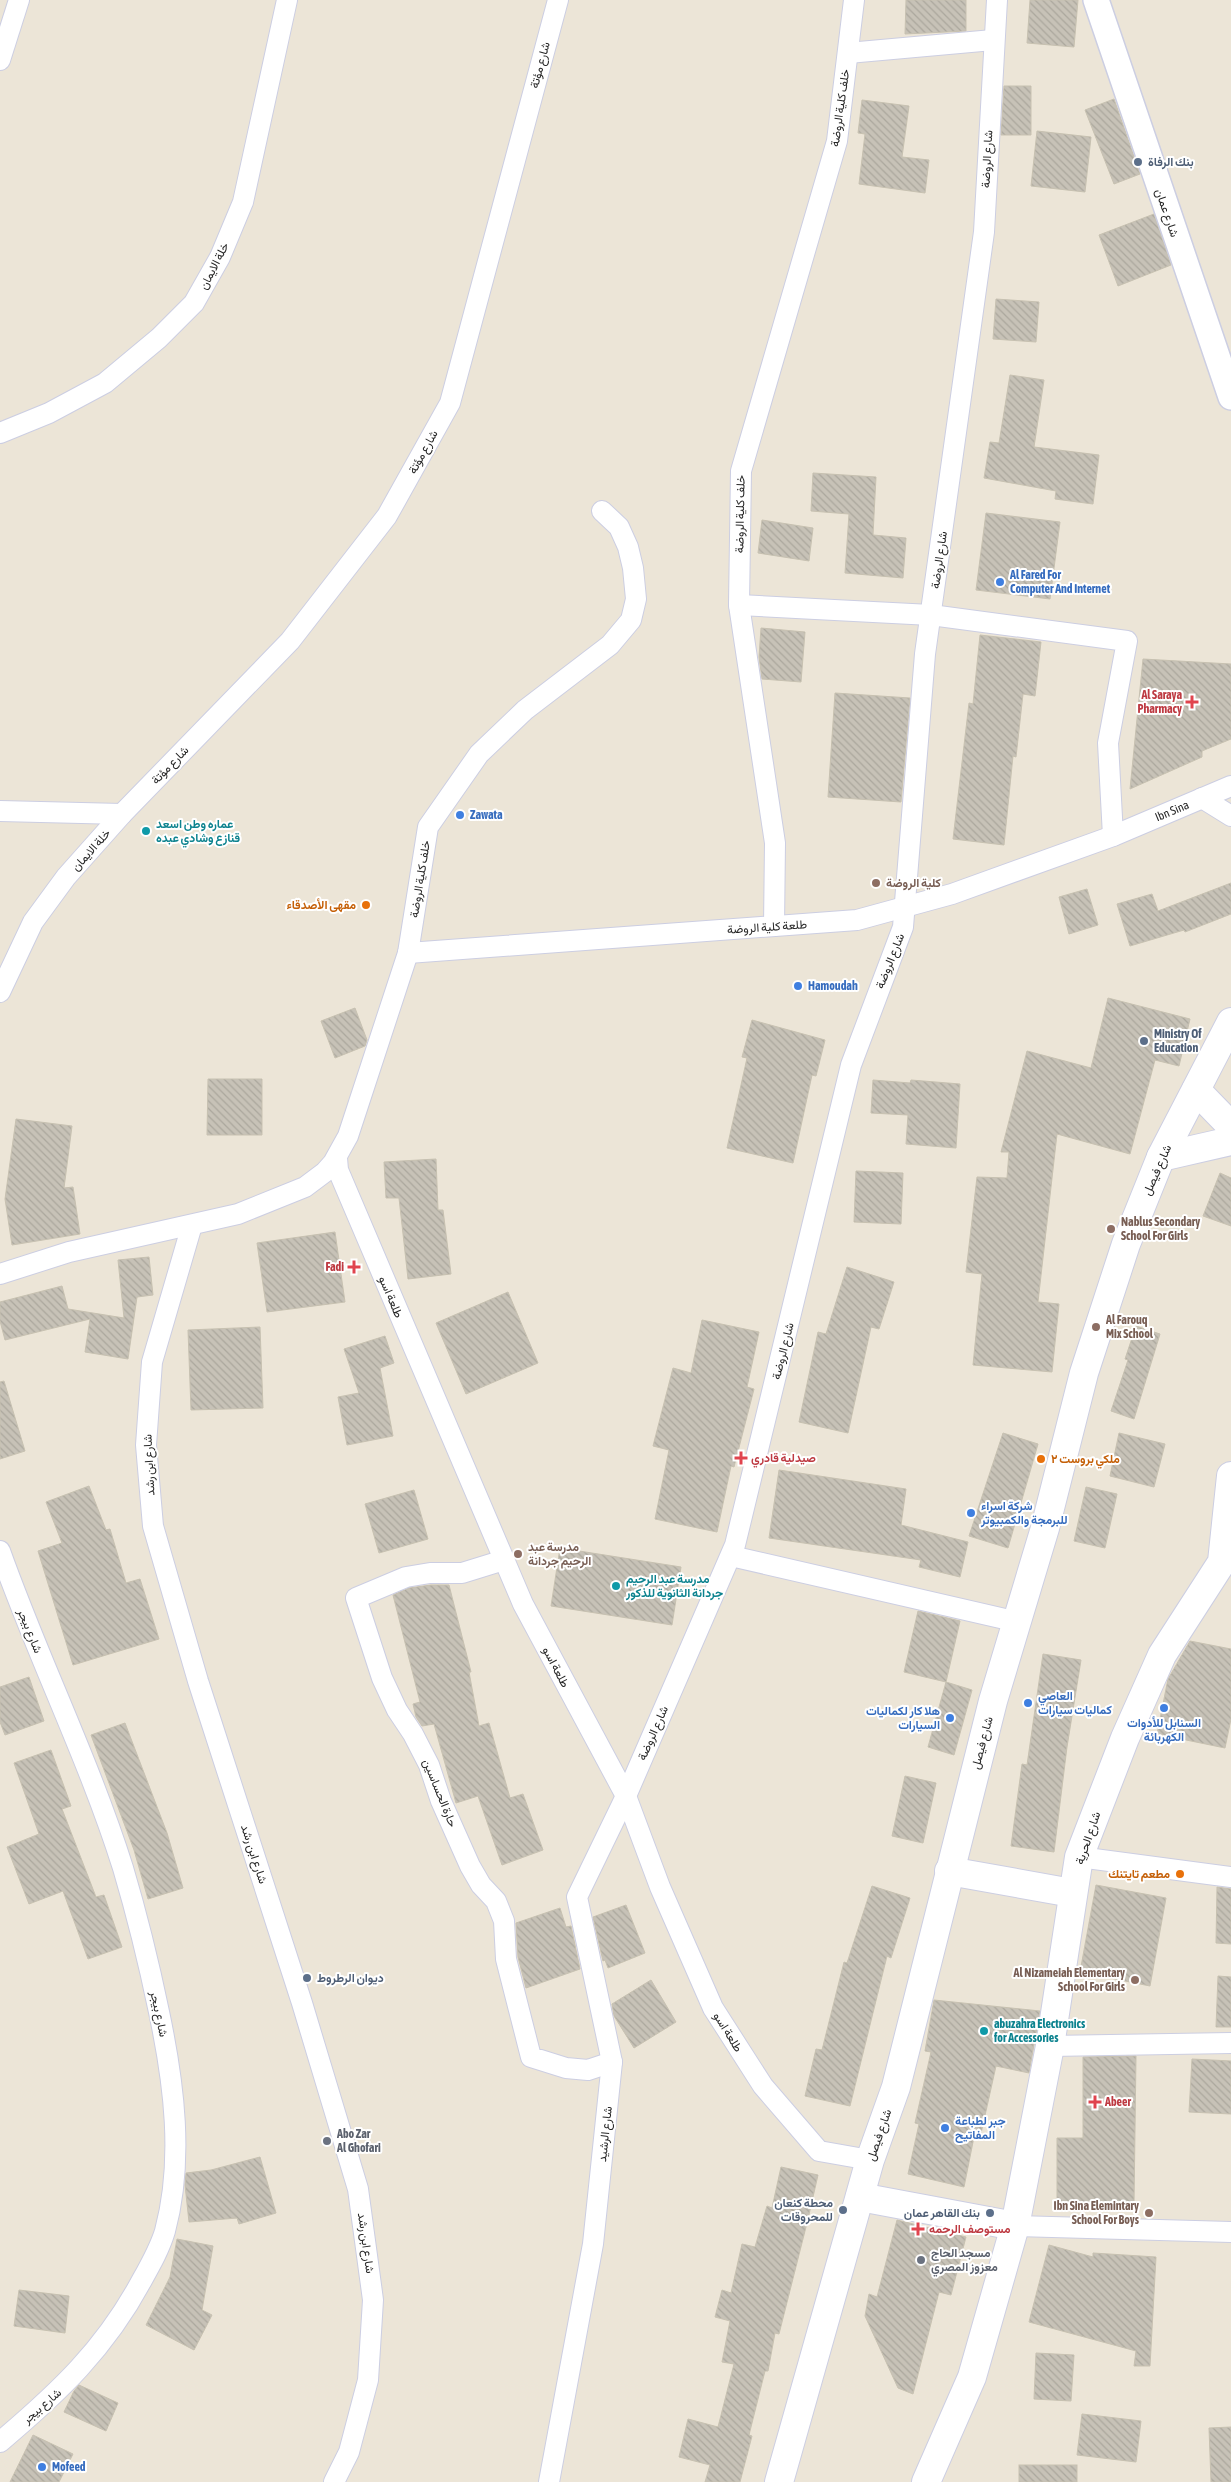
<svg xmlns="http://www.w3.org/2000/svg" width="1231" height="2482" viewBox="0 0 1231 2482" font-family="'Asap Condensed',Vazirmatn,sans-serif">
	<defs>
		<pattern id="building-back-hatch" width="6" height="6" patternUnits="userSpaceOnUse" patternTransform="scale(1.25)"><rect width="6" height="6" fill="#c7c2b7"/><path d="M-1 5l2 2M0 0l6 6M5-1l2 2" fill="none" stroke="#aba79d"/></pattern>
	</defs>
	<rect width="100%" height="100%" fill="#ece5d7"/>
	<g fill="url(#building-back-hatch)" stroke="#c7c1b1">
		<path d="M 906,0 L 966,0 L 966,31 L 905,34 Z"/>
		<path d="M 1030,0 L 1078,0 L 1074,47 L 1027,43 Z"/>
		<path d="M 1004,86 L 1031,86 L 1031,135 L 1001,135 Z"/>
		<path d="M 1114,99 L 1140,174 L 1114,184 L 1085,110 Z"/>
		<path d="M 862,100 L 909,106 L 902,157 L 929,160 L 925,193 L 859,184 L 865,134 L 858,133 Z"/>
		<path d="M 1037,131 L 1091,137 L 1085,192 L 1031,186 Z"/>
		<path d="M 1154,214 L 1171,265 L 1118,286 L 1099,235 Z"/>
		<path d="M 996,299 L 1039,302 L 1036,342 L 993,339 Z"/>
		<path d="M 1010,375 L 1044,380 L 1034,447 L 1099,455 L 1093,504 L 1055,499 L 1056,491 L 984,478 L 990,442 L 999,443 Z"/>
		<path d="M 813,473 L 876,477 L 873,535 L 906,538 L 903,578 L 845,573 L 849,514 L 811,511 Z"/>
		<path d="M 986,513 L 1060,522 L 1050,599 L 976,590 Z"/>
		<path d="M 762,520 L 813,528 L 809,561 L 758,553 Z"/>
		<path d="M 761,628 L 805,632 L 801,682 L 762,679 L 759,657 Z"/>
		<path d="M 980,635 L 1041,642 L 1035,696 L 1023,694 L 1016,757 L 1013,756 L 1004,845 L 953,839 L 969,703 L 973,704 Z"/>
		<path d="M 1143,659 L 1231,664 L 1231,739 L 1202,751 L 1202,757 L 1130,789 Z"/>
		<path d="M 835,693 L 910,698 L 901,802 L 828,797 Z"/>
		<path d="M 1231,883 L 1231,914 L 1185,932 L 1184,930 L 1130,946 L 1117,904 L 1152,894 L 1158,911 Z"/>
		<path d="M 1087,889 L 1098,925 L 1069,934 L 1059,897 Z"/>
		<path d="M 1108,998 L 1190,1019 L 1179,1066 L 1155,1060 L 1130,1154 L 1057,1134 L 1038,1302 L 1059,1304 L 1052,1372 L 973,1365 L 982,1274 L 966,1272 L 977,1177 L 1007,1178 L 1009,1152 L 1001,1152 L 1027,1051 L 1091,1068 Z"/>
		<path d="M 355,1008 L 367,1040 L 365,1046 L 335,1058 L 321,1021 Z"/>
		<path d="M 752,1020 L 825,1040 L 816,1076 L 812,1075 L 793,1163 L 727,1148 L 747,1058 L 742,1057 Z"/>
		<path d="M 208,1079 L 262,1079 L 262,1135 L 207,1135 Z"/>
		<path d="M 873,1080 L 910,1083 L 911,1080 L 960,1084 L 956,1148 L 906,1144 L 908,1115 L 871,1113 Z"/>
		<path d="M 16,1119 L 72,1126 L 64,1188 L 73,1187 L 80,1234 L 12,1245 L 5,1199 Z"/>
		<path d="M 436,1159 L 438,1210 L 443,1210 L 451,1274 L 408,1279 L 399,1198 L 386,1198 L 384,1162 Z"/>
		<path d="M 856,1171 L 903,1173 L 901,1224 L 854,1222 Z"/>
		<path d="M 1220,1173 L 1231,1178 L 1231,1226 L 1203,1216 Z"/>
		<path d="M 335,1232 L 345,1302 L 267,1312 L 257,1243 Z"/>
		<path d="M 149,1257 L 153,1295 L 137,1297 L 128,1359 L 85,1352 L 90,1319 L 5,1340 L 0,1321 L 0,1302 L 62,1286 L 68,1309 L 124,1318 L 118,1260 Z"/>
		<path d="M 847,1267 L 894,1282 L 879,1329 L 871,1327 L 848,1433 L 799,1422 L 818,1332 L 826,1334 Z"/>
		<path d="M 508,1292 L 538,1363 L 466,1394 L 436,1323 Z"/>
		<path d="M 702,1320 L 759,1332 L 747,1387 L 754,1389 L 734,1467 L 731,1466 L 717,1532 L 655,1519 L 669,1450 L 653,1446 L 673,1368 L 691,1373 Z"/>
		<path d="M 1136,1326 L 1160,1334 L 1134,1419 L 1111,1411 L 1128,1360 L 1125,1359 Z"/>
		<path d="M 260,1327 L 263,1408 L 191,1410 L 188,1330 Z"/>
		<path d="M 385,1336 L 394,1363 L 380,1368 L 393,1436 L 347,1445 L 338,1397 L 359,1393 L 344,1349 Z"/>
		<path d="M 4,1381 L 25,1451 L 0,1459 L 0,1382 Z"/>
		<path d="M 1003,1433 L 1038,1444 L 1008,1548 L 969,1536 Z"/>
		<path d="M 1119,1433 L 1165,1444 L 1154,1487 L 1110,1476 Z"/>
		<path d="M 779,1470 L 906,1489 L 901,1525 L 968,1542 L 960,1577 L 919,1567 L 921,1560 L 769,1538 Z"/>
		<path d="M 89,1486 L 106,1530 L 110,1529 L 126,1583 L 140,1579 L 159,1639 L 73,1665 L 38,1551 L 62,1543 L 46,1502 Z"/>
		<path d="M 1086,1487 L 1117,1494 L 1105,1548 L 1074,1541 Z"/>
		<path d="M 414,1490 L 428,1539 L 379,1553 L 365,1504 Z"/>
		<path d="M 560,1548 L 681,1567 L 672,1625 L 551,1606 Z"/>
		<path d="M 431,1585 L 449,1585 L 471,1672 L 469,1672 L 479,1726 L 489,1723 L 510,1798 L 523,1794 L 543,1850 L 502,1865 L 478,1796 L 456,1803 L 434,1724 L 422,1726 L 416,1717 L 413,1704 L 420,1702 L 393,1595 L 409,1588 Z"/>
		<path d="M 918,1611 L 960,1621 L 946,1682 L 904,1672 Z"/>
		<path d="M 1190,1641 L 1231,1649 L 1231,1719 L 1225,1748 L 1157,1734 L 1168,1679 Z"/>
		<path d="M 1043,1654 L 1081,1660 L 1067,1747 L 1054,1852 L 1011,1846 L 1022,1764 L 1027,1765 Z"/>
		<path d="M 29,1677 L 44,1721 L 5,1735 L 0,1722 L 0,1687 Z"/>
		<path d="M 946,1682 L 972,1690 L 954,1755 L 928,1747 Z"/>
		<path d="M 125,1723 L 167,1833 L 183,1888 L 148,1899 L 134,1850 L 91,1735 Z"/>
		<path d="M 51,1750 L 71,1806 L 62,1809 L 96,1897 L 104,1895 L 122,1947 L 88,1959 L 63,1891 L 29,1904 L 7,1847 L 39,1834 L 14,1763 Z"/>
		<path d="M 905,1776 L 936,1783 L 923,1843 L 892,1836 Z"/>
		<path d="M 1096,1885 L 1166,1898 L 1150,1986 L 1080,1972 Z"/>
		<path d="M 872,1886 L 910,1898 L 891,1958 L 887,1956 L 850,2106 L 805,2096 L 816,2049 L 822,2050 L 844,1962 L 847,1963 Z"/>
		<path d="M 1217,1887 L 1231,1889 L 1231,1944 L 1216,1943 Z"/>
		<path d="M 626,1905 L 645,1953 L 608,1968 L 605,1960 L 603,1961 L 593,1917 Z"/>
		<path d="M 560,1908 L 566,1927 L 571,1926 L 580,1969 L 526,1988 L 518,1957 L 516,1923 Z"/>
		<path d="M 1218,1976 L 1231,1977 L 1231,2027 L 1216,2027 Z"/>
		<path d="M 651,1980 L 676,2022 L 634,2048 L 614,2016 L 612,2004 Z"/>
		<path d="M 934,2000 L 1040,2011 L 1029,2073 L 996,2066 L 980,2138 L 974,2137 L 964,2187 L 908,2174 L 919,2124 L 915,2123 L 931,2052 L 925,2051 Z"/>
		<path d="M 1136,2056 L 1134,2203 L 1057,2202 L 1057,2138 L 1083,2138 L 1083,2057 Z"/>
		<path d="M 1192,2059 L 1231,2061 L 1231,2114 L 1189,2112 Z"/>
		<path d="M 260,2157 L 276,2213 L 239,2224 L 237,2218 L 189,2222 L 185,2185 L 186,2173 L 211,2170 Z"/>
		<path d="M 781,2167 L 818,2175 L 808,2219 L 779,2334 L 775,2333 L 768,2371 L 765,2371 L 749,2435 L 752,2436 L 740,2482 L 705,2482 L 710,2465 L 679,2457 L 688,2419 L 718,2427 L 734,2364 L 722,2362 L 730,2321 L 715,2317 L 722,2290 L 731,2293 L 742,2244 L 755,2247 L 767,2206 L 772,2208 Z"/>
		<path d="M 897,2220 L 966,2237 L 951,2295 L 939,2292 L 913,2394 L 898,2388 L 865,2316 L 869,2294 L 877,2297 Z"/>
		<path d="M 177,2239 L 213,2246 L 202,2310 L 212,2315 L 194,2350 L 146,2325 L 170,2277 Z"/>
		<path d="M 1049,2245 L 1093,2257 L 1093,2253 L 1156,2257 L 1150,2366 L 1134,2366 L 1136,2351 L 1029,2322 Z"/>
		<path d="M 19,2290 L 69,2296 L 65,2333 L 14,2326 Z"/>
		<path d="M 1036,2353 L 1074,2355 L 1071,2401 L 1034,2399 Z"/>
		<path d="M 79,2385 L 118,2403 L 106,2431 L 64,2412 L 74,2391 Z"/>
		<path d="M 1082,2414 L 1141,2421 L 1136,2462 L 1077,2455 Z"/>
		<path d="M 1231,2427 L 1231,2482 L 1211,2482 L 1209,2428 Z"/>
		<path d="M 33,2435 L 73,2454 L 59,2482 L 10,2482 Z"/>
		<rect x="1019" y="2465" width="58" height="17"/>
	</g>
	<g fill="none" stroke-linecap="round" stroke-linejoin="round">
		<defs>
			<g id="minor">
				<path d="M 848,53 L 993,40"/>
				<path d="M 0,60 L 19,0"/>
				<path d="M 0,433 L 49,413 L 105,383 L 159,338 L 194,303 L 220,257 L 243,202 L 287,0"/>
				<path d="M 739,605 L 931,615 L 1127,641 L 1108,743 L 1113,836"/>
				<path d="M 1202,798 L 1231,816"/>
				<path d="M 0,811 L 122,814"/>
				<path d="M 774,926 L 775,843 L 739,605 L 741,471 L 837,141 L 854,0"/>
				<path id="s1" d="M 408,953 L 857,920 L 952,894 L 1113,836 L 1231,786"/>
				<path d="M 0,992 L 33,922 L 66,877 L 122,814 L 290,641 L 387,516 L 450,403 L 558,0"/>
				<path d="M 337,1158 L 338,1170 L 523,1604 L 626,1796 L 660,1887 L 713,2008 L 763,2086 L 819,2151 L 870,2160"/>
				<path d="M 192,1225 L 152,1362 L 146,1445 L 153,1526 L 198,1681 L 302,2003 L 358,2189 L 373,2300 L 368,2380 L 349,2452 L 334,2482"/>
				<path d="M 0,1274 L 69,1252 L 238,1214 L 305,1187 L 325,1172 L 333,1163 L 348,1136 L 408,953 L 428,827 L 479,754 L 525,710 L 610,645 L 631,620 L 636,599 L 633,568 L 628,547 L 619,527 L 602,511"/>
				<path d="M 0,1551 C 38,1658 89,1760 123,1868 C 137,1915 149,1964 159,2012 C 174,2083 184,2160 165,2231 C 160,2248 151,2264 142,2280 C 105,2349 59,2392 0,2442"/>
				<path d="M 731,1556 L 1018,1622"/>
				<path d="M 504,1560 L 462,1573 L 430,1573 L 406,1577 L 356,1598 L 382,1678 L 397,1710 L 413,1734 L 429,1765 L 441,1801 L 470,1866 L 481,1885 L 496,1901 L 504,1921 L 506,1959 L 531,2057 L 566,2068 L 588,2070 L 612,2062"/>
				<path d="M 1079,1857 L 1231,1877"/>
				<path d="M 1050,2046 L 1231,2043"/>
				<path d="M 1015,2226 L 1231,2232"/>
				<path d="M 549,2482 L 593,2244 L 612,2062 L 577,1897 L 626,1796 L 735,1545 L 851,1065 L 903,927 L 925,654 L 984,232 L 997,0"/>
			</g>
			<path id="tertiary" d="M 1096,0 L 1231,397"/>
			<g id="secondary">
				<path d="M 1196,1090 L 1231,1126"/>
				<path d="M 1161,1157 L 1231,1141"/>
				<path d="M 949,1871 L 1072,1893"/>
				<path d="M 860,2197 L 1015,2226"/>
				<path d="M 779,2482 L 870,2160 L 896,2087 L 993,1701 L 1045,1528 L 1084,1373 L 1126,1244 L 1161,1157 L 1231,1022"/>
				<path d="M 926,2482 L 972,2377 L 1015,2226 L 1050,2046 L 1079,1857 L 1125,1738 L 1162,1655 L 1222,1562 L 1231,1476"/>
			</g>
		</defs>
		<use href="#minor" stroke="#cccee2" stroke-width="22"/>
		<use href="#tertiary" stroke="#cccee2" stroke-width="28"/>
		<use href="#secondary" stroke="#cccee2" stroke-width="30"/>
		<use href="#minor" stroke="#fff" stroke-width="20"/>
		<use href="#tertiary" stroke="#fff" stroke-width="25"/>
		<use href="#secondary" stroke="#fff" stroke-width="28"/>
	</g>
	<g fill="#5c6f8a" stroke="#fff" stroke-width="2">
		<circle cx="1138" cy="162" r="5"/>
		<circle cx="1144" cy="1041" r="5"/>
		<circle cx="307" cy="1978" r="5"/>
		<circle cx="843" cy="2210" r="5"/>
		<circle cx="990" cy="2213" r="5"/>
	</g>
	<g fill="#3f7fe0" stroke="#fff" stroke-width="2">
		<circle cx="1000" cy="582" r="5"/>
		<circle cx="460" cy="815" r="5"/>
		<circle cx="798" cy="986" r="5"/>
		<circle cx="971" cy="1513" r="5"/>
		<circle cx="1028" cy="1703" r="5"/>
		<circle cx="1164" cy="1708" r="5"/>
		<circle cx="950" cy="1718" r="5"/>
		<circle cx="945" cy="2128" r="5"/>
		<circle cx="42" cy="2467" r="5"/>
	</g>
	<g fill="#e0444e" stroke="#fff" stroke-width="2">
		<path d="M1189.5 694.5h5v5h5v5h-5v5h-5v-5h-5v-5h5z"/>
		<path d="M351.5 1259.5h5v5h5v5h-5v5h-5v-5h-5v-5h5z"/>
		<path d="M738.5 1450.5h5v5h5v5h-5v5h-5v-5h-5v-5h5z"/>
		<path d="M1092.5 2094.5h5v5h5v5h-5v5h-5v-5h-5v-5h5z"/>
		<path d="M915.5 2221.5h5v5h5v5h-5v5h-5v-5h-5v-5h5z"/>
	</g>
	<g fill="#0f9aa8" stroke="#fff" stroke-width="2">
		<circle cx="146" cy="831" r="5"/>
		<circle cx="616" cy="1586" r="5"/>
		<circle cx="984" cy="2031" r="5"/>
	</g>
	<g fill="#8d6e63" stroke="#fff" stroke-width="2">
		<circle cx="876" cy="883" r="5"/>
		<circle cx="1111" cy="1229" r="5"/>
		<circle cx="1096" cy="1327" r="5"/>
		<circle cx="518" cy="1554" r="5"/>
		<circle cx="1135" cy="1980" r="5"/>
		<circle cx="1149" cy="2213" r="5"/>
	</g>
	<g fill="#e8710a" stroke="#fff" stroke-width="2">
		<circle cx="366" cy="905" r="5"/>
		<circle cx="1041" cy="1459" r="5"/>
		<circle cx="1180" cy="1874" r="5"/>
	</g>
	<g fill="#6b7280" stroke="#fff" stroke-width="2">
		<circle cx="327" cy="2141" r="5"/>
		<circle cx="921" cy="2260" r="5"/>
	</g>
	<g text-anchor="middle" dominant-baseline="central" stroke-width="4" stroke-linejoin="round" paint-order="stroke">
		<g font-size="12" fill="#272727" stroke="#fff">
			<text transform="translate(540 65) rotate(-75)">شارع مؤتة</text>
			<text transform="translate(840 108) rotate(-82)">خلف كلية الروضة</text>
			<text transform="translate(987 159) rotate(-87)">شارع الروضة</text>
			<text transform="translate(1167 213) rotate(71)">شارع عمان</text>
			<text transform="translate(214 266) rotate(-63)">خلة الايمان</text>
			<text transform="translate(423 452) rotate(-61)">شارع مؤتة</text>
			<text transform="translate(740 514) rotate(-89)">خلف كلية الروضة</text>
			<text transform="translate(939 560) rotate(-82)">شارع الروضة</text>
			<text transform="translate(170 765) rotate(-46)">شارع مؤتة</text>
			<text stroke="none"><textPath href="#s1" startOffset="784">Ibn Sina</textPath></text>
			<text transform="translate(91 850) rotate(-48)">خلة الايمان</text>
			<text transform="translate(420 879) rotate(-81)">خلف كلية الروضة</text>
			<text transform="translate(767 927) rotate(-4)">طلعة كلية الروضة</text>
			<text transform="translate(890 961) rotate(-68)">شارع الروضة</text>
			<text transform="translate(1157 1170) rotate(-66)">شارع فيصل</text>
			<text transform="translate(391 1297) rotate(67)">طلعة اسو</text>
			<text transform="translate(783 1351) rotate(-76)">شارع الروضة</text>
			<text transform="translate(149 1465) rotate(-93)">شارع ابن رشد</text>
			<text transform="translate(30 1631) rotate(68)">شارع بيجر</text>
			<text transform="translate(556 1667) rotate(62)">طلعة اسو</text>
			<text transform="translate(653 1733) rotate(-66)">شارع الروضة</text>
			<text transform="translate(982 1743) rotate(-75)">شارع فيصل</text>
			<text transform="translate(440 1793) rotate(68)">حارة الحساسين</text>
			<text transform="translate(1088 1838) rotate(-71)">شارع الحرية</text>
			<text transform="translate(254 1854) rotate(72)">شارع ابن رشد</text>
			<text transform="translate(159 2014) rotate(78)">شارع بيجر</text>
			<text transform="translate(728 2032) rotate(58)">طلعة اسو</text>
			<text transform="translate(605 2134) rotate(-84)">شارع الرشيد</text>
			<text transform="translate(879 2135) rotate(-71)">شارع فيصل</text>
			<text transform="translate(366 2243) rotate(82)">شارع ابن رشد</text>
			<text transform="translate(42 2406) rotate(-41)">شارع بيجر</text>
		</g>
		<g font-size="12" font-weight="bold" fill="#4e5e75" stroke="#fff" text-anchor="start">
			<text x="1148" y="162">بنك الرفاة</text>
			<text x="1154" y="1034">Ministry Of<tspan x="1154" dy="14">Education</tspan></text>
			<text x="317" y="1978">ديوان الرطروط</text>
			<text x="833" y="2203" text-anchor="end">محطة كنعان<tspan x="833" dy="14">للمحروقات</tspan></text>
			<text x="980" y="2213" text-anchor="end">بنك القاهر عمان</text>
		</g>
		<g font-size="12" font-weight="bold" fill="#366cbe" stroke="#fff" text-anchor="start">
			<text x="1010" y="575">Al Fared For<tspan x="1010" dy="14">Computer And Internet</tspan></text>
			<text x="470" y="815">Zawata</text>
			<text x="808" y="986">Hamoudah</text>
			<text x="981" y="1506">شركة اسراء<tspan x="981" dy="14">للبرمجة والكمبيوتر</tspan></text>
			<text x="1038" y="1696">العاصي<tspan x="1038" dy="14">كماليات سيارات</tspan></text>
			<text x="940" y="1711" text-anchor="end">هلا كار لكماليات<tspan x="940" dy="14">السيارات</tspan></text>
			<text x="1164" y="1723" text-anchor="middle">السنابل للأدوات<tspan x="1164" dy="14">الكهربائة</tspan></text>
			<text x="955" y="2121">جبر لطباعة<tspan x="955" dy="14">المفاتيح</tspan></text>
			<text x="52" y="2467">Mofeed</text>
		</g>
		<g font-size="12" font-weight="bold" fill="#be3a42" stroke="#fff" text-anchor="start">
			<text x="1182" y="695" text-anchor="end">Al Saraya<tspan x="1182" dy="14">Pharmacy</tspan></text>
			<text x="344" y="1267" text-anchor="end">Fadi</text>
			<text x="751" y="1458">صيدلية قادري</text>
			<text x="1105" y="2102">Abeer</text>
			<text x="929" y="2229">مستوصف الرحمه</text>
		</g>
		<g font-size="12" font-weight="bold" fill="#0d838f" stroke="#fff" text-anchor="start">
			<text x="156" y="824">عماره وطن اسعد<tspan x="156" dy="14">قنازع وشادي عبده</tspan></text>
			<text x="626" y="1579">مدرسة عبد الرحيم<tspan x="626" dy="14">جردانة الثانوية للذكور</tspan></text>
			<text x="994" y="2024">abuzahra Electronics<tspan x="994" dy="14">for Accessories</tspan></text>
		</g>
		<g font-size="12" font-weight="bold" fill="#785e54" stroke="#fff" text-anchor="start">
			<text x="886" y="883">كلية الروضة</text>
			<text x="1121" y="1222">Nablus Secondary<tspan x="1121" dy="14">School For Girls</tspan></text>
			<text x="1106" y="1320">Al Farouq<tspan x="1106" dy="14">Mix School</tspan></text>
			<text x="528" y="1547">مدرسة عبد<tspan x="528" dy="14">الرحيم جردانة</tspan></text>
			<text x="1125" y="1973" text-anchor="end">Al Nizameiah Elementary<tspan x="1125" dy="14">School For Girls</tspan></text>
			<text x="1139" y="2206" text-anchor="end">Ibn Sina Elemintary<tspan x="1139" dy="14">School For Boys</tspan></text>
		</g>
		<g font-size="12" font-weight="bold" fill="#c56008" stroke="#fff" text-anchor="end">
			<text x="356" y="905">مقهى الأصدقاء</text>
			<text x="1051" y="1459" text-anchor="start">ملكي بروست ٢</text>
			<text x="1170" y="1874">مطعم تايتنك</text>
		</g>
		<g font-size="12" font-weight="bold" fill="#5b616d" stroke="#fff" text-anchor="start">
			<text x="337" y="2134">Abo Zar<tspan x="337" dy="14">Al Ghofari</tspan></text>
			<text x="931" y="2253">مسجد الحاج<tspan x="931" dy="14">معزوز المصري</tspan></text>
		</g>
	</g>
</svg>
